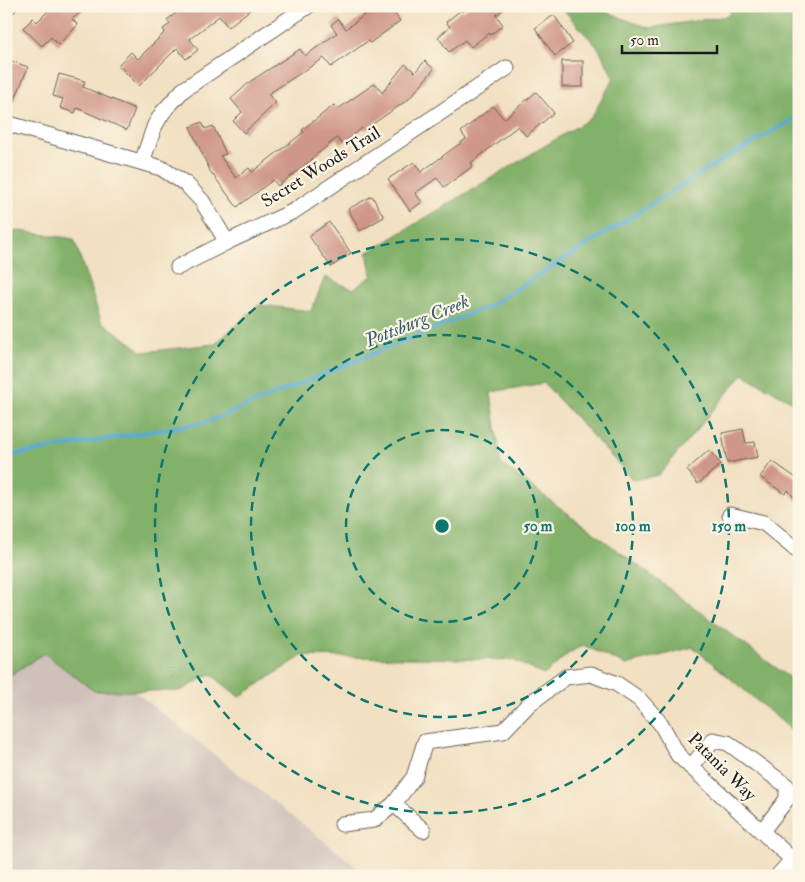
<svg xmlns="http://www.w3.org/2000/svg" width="805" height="882" viewBox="0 0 805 882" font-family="'IM FELL Double Pica',serif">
	<rect width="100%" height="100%" fill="#fcf5e5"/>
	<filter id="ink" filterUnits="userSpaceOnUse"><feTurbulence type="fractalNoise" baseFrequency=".02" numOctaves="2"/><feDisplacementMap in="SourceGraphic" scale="10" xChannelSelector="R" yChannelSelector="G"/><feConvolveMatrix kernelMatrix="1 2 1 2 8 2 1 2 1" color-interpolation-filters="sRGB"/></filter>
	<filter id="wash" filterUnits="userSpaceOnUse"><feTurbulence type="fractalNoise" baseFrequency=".0096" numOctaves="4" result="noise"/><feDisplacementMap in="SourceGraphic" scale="20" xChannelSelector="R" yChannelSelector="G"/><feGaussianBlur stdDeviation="1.12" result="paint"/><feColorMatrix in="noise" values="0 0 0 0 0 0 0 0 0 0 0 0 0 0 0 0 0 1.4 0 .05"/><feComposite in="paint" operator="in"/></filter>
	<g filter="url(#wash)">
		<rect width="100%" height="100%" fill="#f1e0c1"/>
		<path fill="#cfc1ba" d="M 44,653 L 94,691 L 134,691 L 368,876 L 6,876 L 6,678 Z"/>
		<path fill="#82b16b" stroke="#4f6644" d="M 560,6 L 589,6 L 649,28 L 728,16 L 734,6 L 799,6 L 799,408 L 789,400 L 743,374 L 659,475 L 633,480 L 544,383 L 491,392 L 501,464 L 799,685 L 799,736 L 693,647 L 626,665 L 583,645 L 569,653 L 544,675 L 513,660 L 302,656 L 239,697 L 211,674 L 180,691 L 94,691 L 44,653 L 6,678 L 6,229 L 74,239 L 101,321 L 143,352 L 215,344 L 259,305 L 311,311 L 325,277 L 353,289 L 372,276 L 367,253 L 591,118 L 614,78 L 599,49 Z"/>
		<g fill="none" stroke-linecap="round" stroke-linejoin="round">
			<path stroke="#57aad2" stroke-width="4" d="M 6,456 L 207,422 L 491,305 L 714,165 L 799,116"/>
		</g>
		<g id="blocks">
			<g fill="#cf9789">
				<path d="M 53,6 L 89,6 L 72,19 L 78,25 L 58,45 L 51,37 L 42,46 L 23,28 L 33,18 L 37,22 Z"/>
				<path d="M 185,6 L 255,6 L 228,27 L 219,16 L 190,39 L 198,50 L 186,59 L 177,48 L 139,86 L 118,65 L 131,52 L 138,59 L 165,32 L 163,29 L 170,24 L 167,20 Z"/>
				<path d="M 376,6 L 389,6 L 400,21 L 370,43 L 368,41 L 331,67 L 324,58 L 268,94 L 276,103 L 244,133 L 233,121 L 242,112 L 231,99 L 251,81 L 300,49 L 305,56 L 337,33 L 331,25 L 338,19 L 346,29 Z"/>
				<path d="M 470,6 L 508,6 L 496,15 L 503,25 L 490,35 L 489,33 L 471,47 L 465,40 L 449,52 L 438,37 L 450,27 L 446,22 L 461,10 L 462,12 Z"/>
				<path d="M 554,15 L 573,43 L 555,56 L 535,28 Z"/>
				<path d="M 6,59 L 28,67 L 14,102 L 6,99 Z"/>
				<path d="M 425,61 L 434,69 L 409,99 L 364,130 L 362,128 L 342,144 L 337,138 L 311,159 L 312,160 L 278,186 L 273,180 L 237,207 L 210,171 L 190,127 L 202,122 L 205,129 L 213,126 L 226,154 L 220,156 L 236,178 L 249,168 L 252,172 L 304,132 L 302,130 L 334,105 L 338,109 L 375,83 L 382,93 L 405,64 L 415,72 Z"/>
				<rect x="562" y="61" width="21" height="26"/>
				<path d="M 59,74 L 85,81 L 83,87 L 135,109 L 127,130 L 77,108 L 75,113 L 60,108 L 63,99 L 53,96 Z"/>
				<path d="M 536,92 L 554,113 L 526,136 L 518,126 L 471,163 L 473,166 L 444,187 L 437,178 L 415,193 L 422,202 L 410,211 L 388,179 L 414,162 L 421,172 L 466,139 L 461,132 L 493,106 L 504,119 Z"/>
				<path d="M 372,196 L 384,217 L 360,231 L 348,209 Z"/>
				<path d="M 329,222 L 351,253 L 331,267 L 309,236 Z"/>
				<path d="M 743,429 L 746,443 L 755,442 L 758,457 L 727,463 L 722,433 Z"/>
				<path d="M 709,450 L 721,464 L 698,484 L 687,470 Z"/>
				<path d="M 772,461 L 799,480 L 799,504 L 788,490 L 785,494 L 760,477 Z"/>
			</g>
		</g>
	</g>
	<g filter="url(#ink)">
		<use href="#blocks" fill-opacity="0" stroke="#676156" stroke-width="1"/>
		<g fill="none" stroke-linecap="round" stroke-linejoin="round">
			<defs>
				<g id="minor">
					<path d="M 6,8 L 9,6"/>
					<path d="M 6,123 L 161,168 L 186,184 L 202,201 L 227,242"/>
					<path d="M 142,162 L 155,125 L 163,112 L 183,90 L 308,6"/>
					<path d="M 178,267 L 227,242 L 294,211 L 507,68"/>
					<path d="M 730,515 L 764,523 L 799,552"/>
					<path d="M 691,767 L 713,740 L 728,743 L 787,786 L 787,799 L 762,831"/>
					<path d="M 394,804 L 423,830"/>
					<path d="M 342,824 L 374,820 L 394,804 L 414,777 L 425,742 L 503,731 L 529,704 L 566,677 L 591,674 L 617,684 L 639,699 L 661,724 L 678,755 L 794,861"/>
				</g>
				<path id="major" d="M 781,876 L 799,856"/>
			</defs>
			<use href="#minor" stroke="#676156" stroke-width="17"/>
			<use href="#major" stroke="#676156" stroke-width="22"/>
			<use href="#minor" stroke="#fff" stroke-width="15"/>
			<use href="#major" stroke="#fff" stroke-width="20"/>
		</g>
	</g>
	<g fill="none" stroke="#0f766e" stroke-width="2.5" stroke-dasharray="9 6">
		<circle cx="442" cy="526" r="96"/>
		<circle cx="442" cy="526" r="191"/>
		<circle cx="442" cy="526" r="287"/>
	</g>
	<g text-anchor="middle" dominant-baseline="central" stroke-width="4.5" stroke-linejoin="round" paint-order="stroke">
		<g font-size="18" fill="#1c1c1c" stroke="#fcf5e5">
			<text transform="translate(321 167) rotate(-32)">Secret Woods Trail</text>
			<text transform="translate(722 767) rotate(45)">Patania Way</text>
		</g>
		<g font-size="19" font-style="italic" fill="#375c6e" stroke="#fcf5e5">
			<text transform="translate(417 321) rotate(-22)">Pottsburg Creek</text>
		</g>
	</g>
	<circle cx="442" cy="526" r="8" fill="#0f766e" stroke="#fcf5e5" stroke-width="2.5"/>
	<g font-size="15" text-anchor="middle" font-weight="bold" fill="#0f766e" stroke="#fcf5e5" stroke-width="4.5" stroke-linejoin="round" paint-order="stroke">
		<text x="538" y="531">50 m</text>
		<text x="633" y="531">100 m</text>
		<text x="729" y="531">150 m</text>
	</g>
	<rect width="805" height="882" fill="none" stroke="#fcf5e5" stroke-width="25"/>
	<path d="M622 45v8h95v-8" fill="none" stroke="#1c1c1c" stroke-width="2.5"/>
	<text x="630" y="45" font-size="15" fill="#1c1c1c" stroke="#fcf5e5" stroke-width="4" paint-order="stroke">50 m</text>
</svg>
